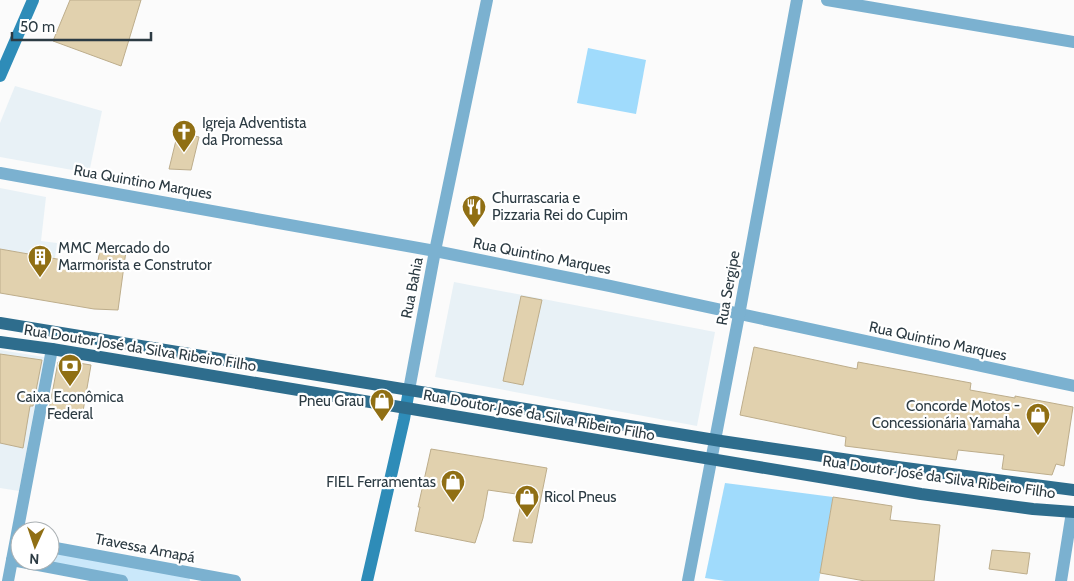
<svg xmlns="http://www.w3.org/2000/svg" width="1074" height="581" viewBox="0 0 1074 581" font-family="Cabin,sans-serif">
	<rect width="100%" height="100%" fill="#fbfbfb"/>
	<g fill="#e8f1f6">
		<path d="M 15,86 L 102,111 L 89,173 L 0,157 L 0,123 Z"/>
		<path d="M 0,188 L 46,197 L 41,241 L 57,243 L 55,258 L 0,249 Z"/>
		<path d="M 454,282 L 715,332 L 697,426 L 435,377 Z"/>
		<path d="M 0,350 L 44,357 L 19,491 L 0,488 Z"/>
	</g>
	<g fill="#a0dbfc">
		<path d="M 588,48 L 646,60 L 636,114 L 577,103 Z"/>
		<path d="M 725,483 L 833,497 L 819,581 L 725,581 L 705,578 Z"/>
	</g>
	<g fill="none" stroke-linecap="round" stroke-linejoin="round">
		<path stroke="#cae8fa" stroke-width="20" d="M 50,557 L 180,581"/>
	</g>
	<g fill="#e1d1ae" stroke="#bdad8b">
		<path d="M 70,0 L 141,0 L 121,66 L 53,41 Z"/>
		<path d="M 178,132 L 199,137 L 191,170 L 169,169 Z"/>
		<path d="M 101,245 L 126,251 L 118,310 L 94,309 L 0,293 L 0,249 L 97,266 Z"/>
		<path d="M 521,296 L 542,300 L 523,385 L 503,381 Z"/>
		<path d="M 754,347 L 857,369 L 858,362 L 971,383 L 970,390 L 1015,398 L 1015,396 L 1073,407 L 1064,466 L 1056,464 L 1052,475 L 1002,469 L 1004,455 L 958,450 L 956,460 L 845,446 L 846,437 L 740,415 Z"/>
		<path d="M 0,354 L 42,360 L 33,406 L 30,406 L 23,448 L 0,443 Z"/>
		<path d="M 60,360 L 91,365 L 82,417 L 49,410 L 58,362 Z"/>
		<path d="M 431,449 L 547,468 L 532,543 L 513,541 L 523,495 L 488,490 L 483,518 L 475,543 L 415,531 L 420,507 L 418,507 Z"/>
		<path d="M 833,497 L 892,506 L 890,520 L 940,525 L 934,581 L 865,581 L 820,573 Z"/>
		<path d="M 992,550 L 1030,553 L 1027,574 L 989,569 Z"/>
	</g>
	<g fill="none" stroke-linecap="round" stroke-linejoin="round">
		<g stroke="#7bb1d0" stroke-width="12">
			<path d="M 827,0 L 1074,42"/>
			<path d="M 0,173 L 435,251 L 610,286 L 1074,386"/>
			<path d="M 409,390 L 435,251 L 487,0"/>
			<path d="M 50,547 L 235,581"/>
			<path d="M 12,560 L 122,581"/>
			<path d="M 8,581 L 52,349"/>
			<path d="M 688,581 L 739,315 L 797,0"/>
			<path d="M 1061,581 L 1072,512"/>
		</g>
		<g stroke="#2e8cb8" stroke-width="12">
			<path d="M 0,76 L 33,0"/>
			<path d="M 367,581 L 404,419 L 409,390"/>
		</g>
		<g stroke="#2e6d8d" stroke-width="12">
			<path d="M 0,323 L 721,441 L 890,466 L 1074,490"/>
			<path d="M 0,342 L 52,349 L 921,494 L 1033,509 L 1074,512"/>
		</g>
	</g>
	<defs>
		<symbol id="church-pin" viewBox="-11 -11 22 30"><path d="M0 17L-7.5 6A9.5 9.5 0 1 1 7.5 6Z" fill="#906f14" stroke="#fff"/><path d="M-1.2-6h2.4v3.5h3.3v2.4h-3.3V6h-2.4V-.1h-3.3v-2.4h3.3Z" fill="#fff"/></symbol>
		<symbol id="restaurant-pin" viewBox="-11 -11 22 30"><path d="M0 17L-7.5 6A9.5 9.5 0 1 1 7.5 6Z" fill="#906f14" stroke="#fff"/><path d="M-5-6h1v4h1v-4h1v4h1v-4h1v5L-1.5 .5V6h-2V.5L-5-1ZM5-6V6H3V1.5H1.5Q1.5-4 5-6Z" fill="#fff"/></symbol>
		<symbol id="building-pin" viewBox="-11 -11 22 30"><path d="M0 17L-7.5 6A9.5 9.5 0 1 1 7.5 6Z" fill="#906f14" stroke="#fff"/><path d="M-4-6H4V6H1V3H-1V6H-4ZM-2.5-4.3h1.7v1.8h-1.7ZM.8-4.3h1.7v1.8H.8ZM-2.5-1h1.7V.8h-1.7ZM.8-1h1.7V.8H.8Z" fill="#fff"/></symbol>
		<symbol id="bank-pin" viewBox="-11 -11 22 30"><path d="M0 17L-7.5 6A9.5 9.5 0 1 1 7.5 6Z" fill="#906f14" stroke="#fff"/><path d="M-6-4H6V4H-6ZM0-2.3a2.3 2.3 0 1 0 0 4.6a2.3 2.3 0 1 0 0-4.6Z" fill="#fff"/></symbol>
		<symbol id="shop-pin" viewBox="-11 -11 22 30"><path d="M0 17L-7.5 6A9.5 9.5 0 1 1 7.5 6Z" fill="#906f14" stroke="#fff"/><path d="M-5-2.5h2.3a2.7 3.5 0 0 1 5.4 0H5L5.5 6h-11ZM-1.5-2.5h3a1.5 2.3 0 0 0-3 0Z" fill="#fff"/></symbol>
	</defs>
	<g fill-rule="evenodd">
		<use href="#church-pin" x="170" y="118" width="28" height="38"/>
		<use href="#restaurant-pin" x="460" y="193" width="28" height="38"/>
		<use href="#building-pin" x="26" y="243" width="28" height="38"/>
		<use href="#bank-pin" x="56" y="352" width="28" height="38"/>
		<use href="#shop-pin" x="368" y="387" width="28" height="38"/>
		<use href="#shop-pin" x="1024" y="401" width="28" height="38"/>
		<use href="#shop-pin" x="439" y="468" width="28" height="38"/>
		<use href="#shop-pin" x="513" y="483" width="28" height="38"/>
	</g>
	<g text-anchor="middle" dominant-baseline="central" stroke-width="4.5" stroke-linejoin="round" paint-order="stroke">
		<g font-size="15" fill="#2c3b43" stroke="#fff" text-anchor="start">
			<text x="202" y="123">Igreja Adventista<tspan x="202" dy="17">da Promessa</tspan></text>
			<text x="492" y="198">Churrascaria e<tspan x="492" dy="17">Pizzaria Rei do Cupim</tspan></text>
			<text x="58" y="248">MMC Mercado do<tspan x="58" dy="17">Marmorista e Construtor</tspan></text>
			<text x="70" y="397" text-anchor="middle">Caixa Econômica<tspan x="70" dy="17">Federal</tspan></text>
			<text x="364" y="401" text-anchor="end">Pneu Grau</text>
			<text x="1020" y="406" text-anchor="end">Concorde Motos -<tspan x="1020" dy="17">Concessionária Yamaha</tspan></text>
			<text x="436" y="482" text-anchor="end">FIEL Ferramentas</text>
			<text x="544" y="497">Ricol Pneus</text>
		</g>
		<g font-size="15" fill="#2c3b43" stroke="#fff">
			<text transform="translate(143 182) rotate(10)">Rua Quintino Marques</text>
			<text transform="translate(542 256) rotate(11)">Rua Quintino Marques</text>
			<text transform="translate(412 288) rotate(-79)">Rua Bahia</text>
			<text transform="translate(728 288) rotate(-80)">Rua Sergipe</text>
			<text transform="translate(938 341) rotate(12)">Rua Quintino Marques</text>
			<text transform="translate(140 348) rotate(9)">Rua Doutor José da Silva Ribeiro Filho</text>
			<text transform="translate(539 415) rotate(10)">Rua Doutor José da Silva Ribeiro Filho</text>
			<text transform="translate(939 477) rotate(8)">Rua Doutor José da Silva Ribeiro Filho</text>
			<text transform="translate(145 548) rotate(11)">Travessa Amapá</text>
		</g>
	</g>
	<g transform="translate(35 546) rotate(183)"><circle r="24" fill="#ffffff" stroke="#abb1b4"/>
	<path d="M0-4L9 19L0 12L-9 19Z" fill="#906f14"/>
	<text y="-8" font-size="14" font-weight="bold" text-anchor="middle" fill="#2c3b43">N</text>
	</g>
	<path d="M12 32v8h139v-8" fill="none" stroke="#2c3b43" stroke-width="2.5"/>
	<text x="20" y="32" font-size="15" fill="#2c3b43" stroke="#ffffff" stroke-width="4" paint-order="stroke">50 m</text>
</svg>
